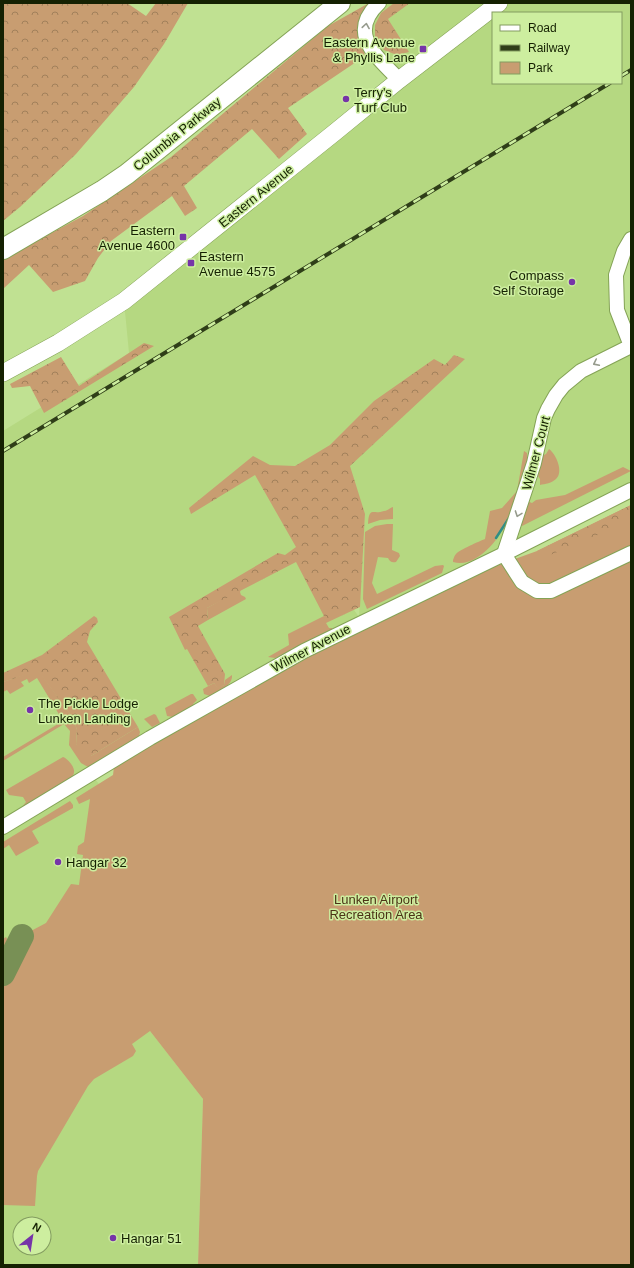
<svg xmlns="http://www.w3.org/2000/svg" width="634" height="1268" viewBox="0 0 634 1268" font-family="Arial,sans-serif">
	<defs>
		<pattern id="forest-crowns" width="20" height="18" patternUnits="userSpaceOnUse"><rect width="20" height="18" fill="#c89d71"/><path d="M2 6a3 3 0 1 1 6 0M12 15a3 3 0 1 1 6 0" fill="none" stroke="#a1805b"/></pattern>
	</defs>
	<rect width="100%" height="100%" fill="#c0e192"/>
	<g fill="#b5d881" fill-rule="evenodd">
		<path d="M 379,3 L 631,3 L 631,239 L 616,275 L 631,346 L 631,490 L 333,630 L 275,658 L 210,696 L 160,723 L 3,819 L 3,431 L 129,353 L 124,301 L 399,80 L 366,41 ZM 493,13 L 621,13 L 621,83 L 493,83 ZM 280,506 L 365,514 L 359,617 Z"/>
		<path d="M 94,778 L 99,784 L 97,791 L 150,1031 L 203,1099 L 198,1265 L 3,1265 L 3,833 ZM 20,1224 L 44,1224 L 44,1248 L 20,1248 Z"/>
	</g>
	<g fill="#c89d71">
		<path d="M 549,449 C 556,454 564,472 556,479 C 552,483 545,484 540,485 L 540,479 L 538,476 L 542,456 L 546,454 Z"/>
		<path d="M 524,451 L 527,453 C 529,473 514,508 504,526 C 501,530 497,534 495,539 L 496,540 L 504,529 L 512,513 C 504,533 478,570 453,562 L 453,560 C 454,558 454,556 456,554 C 459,550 480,541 485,539 L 490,511 L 502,508 L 517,491 Z"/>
		<path d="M 623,467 L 631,471 L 522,526 L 520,523 L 527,501 L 532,503 L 536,500 L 565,495 Z"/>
		<path d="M 631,505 L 631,1265 L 198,1265 L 203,1099 L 150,1031 L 132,1044 L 136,1051 L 133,1056 L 94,1079 L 88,1086 L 38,1171 L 37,1176 L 35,1206 L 3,1205 L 3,980 L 29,932 L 46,923 L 71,884 L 79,885 L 83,855 L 77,854 L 78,846 L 84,842 L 90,799 L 79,804 L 76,798 L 113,775 L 114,767 L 238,692 L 432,594 L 496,566 L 537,551 Z"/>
		<path d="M 393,507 L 393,519 L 380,520 L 368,524 C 369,506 373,515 384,511 C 387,511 390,508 393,507 Z"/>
		<path d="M 387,524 L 393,524 L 392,550 L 399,553 L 400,556 L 396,562 C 392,563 390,562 388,558 L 378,557 L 372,583 L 377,594 L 435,566 L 443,565 L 444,566 L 442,573 L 367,609 L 363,599 L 365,532 L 375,526 Z"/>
		<path d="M 241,589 L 240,592 L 241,595 L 245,597 L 246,599 L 208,620 L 207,608 Z"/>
		<path d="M 324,616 L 327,620 L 326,623 L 329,628 L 332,628 L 333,630 L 291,649 L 290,651 L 275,658 L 268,657 L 289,645 L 288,634 Z"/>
		<path d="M 38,670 L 73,718 L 77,730 L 76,744 L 91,756 L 138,727 L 140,732 L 139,736 L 88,767 L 81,763 L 69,745 L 70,731 L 64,724 L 3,761 L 3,757 L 63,721 L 37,678 L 29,683 L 27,679 L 21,682 L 24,686 L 10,694 L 7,690 L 3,692 L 3,682 Z"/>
		<path d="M 232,675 C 233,686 218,691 210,696 L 204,694 L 203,689 L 214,683 L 218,688 L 224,685 L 225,680 Z"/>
		<path d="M 191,694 L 193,694 L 197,700 L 193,704 L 194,705 L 173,717 L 167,716 L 165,708 Z"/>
		<path d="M 154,714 L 156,715 L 160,723 L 152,727 L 144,719 Z"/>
		<path d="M 63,757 C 67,758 75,767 74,772 C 74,775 72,776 71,778 L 22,807 L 26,802 L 23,797 L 9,795 L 6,790 Z"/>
		<path d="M 70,801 L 73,805 L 73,808 L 32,831 L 39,843 L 16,856 L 9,845 L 3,849 L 3,842 Z"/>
		<path d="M 6,937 L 10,944 L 3,957 L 3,939 Z"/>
	</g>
	<g fill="url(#forest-crowns)">
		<path d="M 3,3 L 127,3 L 146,16 L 156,3 L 188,3 L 164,44 L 134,87 L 76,154 L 20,207 L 3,221 Z"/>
		<path d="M 369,3 L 358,25 L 365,56 L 288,108 L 307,134 L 279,159 L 252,129 L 184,186 L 197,208 L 185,216 L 172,196 L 111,241 L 98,258 L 85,281 L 53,292 L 29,265 L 3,289 L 3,259 L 83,216 L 171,157 L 328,26 Z"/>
		<path d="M 394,3 L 410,3 L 388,19 L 409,52 L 397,55 L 384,50 L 375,39 L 375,25 L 381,13 Z"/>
		<path d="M 144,343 L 154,346 L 44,413 L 30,386 L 12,388 L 10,384 L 61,357 L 79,386 Z"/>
		<path d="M 454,355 L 465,359 L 350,466 L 365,514 L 360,607 L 326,623 L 326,620 L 296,562 L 207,608 L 208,620 L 198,626 L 225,674 L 224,685 L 218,689 L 214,683 L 208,686 L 187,649 L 185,650 L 169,617 L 278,553 L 285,555 L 296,547 L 255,475 L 191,514 L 189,508 L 253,456 L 270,465 L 295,466 L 330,445 L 374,401 L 434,359 L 445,365 Z"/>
		<path d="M 631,505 L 631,521 L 543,558 L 537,551 Z"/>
		<path d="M 94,616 L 97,618 L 98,622 L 90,631 L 87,642 L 138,727 L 91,756 L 84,756 L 76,744 L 77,730 L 73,718 L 38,671 L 3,682 L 3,673 L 42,655 Z"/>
	</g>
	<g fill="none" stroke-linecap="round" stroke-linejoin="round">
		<path stroke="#308e85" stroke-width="2.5" d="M 496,538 L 509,518"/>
		<path stroke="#789055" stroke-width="24" d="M 3,974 L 22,936"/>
		<defs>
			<g id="minor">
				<path d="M 379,3 C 346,34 378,57 399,80"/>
				<path d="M 504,554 L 534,463 L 544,418 L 548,409 L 556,395 L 564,385 L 581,371 L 631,346 L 617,310 L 616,275 L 624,251 L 631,239"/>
				<path d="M 504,554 L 522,582 L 537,591 L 551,591 L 631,553"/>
				<path d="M 3,827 L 150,738 L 304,651 L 504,554 L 631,490"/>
			</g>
			<path id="major" d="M 3,373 L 58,343 L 124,301 L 334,133 L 399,80 L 499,3"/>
			<path id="highway" d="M 3,249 L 102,191 L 127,174 L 340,3"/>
		</defs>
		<use href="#minor" stroke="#84a356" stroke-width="16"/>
		<use href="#major" stroke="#84a356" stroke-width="18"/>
		<use href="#highway" stroke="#84a356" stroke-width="22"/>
		<use href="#minor" stroke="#fff" stroke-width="14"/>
		<use href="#major" stroke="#fff" stroke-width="17"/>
		<use href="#highway" stroke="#fff" stroke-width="20"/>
		<defs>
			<g id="rail">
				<path d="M 621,76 L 631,70"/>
				<path d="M 3,451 L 610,83"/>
			</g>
		</defs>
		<use href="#rail" stroke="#2f3e18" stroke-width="4"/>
		<use href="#rail" stroke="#cdee9f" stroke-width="2.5" stroke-dasharray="8" stroke-linecap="butt"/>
	</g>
	<defs><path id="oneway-chevron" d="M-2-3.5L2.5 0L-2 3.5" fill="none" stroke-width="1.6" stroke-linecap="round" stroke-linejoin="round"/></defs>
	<g stroke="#969b8d">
		<use href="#oneway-chevron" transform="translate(366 26) rotate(-81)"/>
		<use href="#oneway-chevron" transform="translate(596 363) rotate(154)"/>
		<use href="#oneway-chevron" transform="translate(518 514) rotate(110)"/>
	</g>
	<g fill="#7634a8" stroke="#cdee9f" stroke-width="1.5">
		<rect x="419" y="45" width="8" height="8" rx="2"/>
		<circle cx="346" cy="99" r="4"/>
		<rect x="179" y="233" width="8" height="8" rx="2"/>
		<rect x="187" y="259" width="8" height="8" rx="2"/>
		<circle cx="572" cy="282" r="4"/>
		<circle cx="30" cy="710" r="4"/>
		<circle cx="58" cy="862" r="4"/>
		<circle cx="113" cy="1238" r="4"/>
	</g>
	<g text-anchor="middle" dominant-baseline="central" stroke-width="3" stroke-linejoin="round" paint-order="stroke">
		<g font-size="13" fill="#152102" stroke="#cdee9f" text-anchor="start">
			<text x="415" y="42" text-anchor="end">Eastern Avenue<tspan x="415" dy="15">&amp; Phyllis Lane</tspan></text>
			<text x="354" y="92">Terry's<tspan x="354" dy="15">Turf Club</tspan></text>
			<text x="175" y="230" text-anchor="end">Eastern<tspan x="175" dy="15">Avenue 4600</tspan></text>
			<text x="199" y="256">Eastern<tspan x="199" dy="15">Avenue 4575</tspan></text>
			<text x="564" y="275" text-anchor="end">Compass<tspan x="564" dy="15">Self Storage</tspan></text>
			<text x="38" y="703">The Pickle Lodge<tspan x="38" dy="15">Lunken Landing</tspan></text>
			<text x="66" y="862">Hangar 32</text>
			<text x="121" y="1238">Hangar 51</text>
		</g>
		<g font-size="13" fill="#152102" stroke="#cdee9f">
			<text transform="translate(177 134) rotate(-39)">Columbia Parkway</text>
			<text transform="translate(256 196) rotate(-39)">Eastern Avenue</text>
			<text transform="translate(536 453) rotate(-75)">Wilmer Court</text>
			<text transform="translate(311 648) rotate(-28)">Wilmer Avenue</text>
		</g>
		<g font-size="13" fill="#4c3216" stroke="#cdee9f">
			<text x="376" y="899">Lunken Airport<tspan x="376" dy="15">Recreation Area</tspan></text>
		</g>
	</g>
	<rect width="634" height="1268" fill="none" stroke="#152102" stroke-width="8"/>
	<rect x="492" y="12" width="130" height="72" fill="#cdee9f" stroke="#839c60"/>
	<rect x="500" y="25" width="20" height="6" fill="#ffffff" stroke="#839c60"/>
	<text x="528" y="32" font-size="12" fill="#152102">Road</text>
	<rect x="500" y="45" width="20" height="6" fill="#2f3e18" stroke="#839c60"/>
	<text x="528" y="52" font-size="12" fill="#152102">Railway</text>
	<rect x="500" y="62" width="20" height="12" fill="#c89d71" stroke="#839c60"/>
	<text x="528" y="72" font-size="12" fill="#152102">Park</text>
	<g transform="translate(32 1236) rotate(30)"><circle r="19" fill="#cdee9f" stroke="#839c60"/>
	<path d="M0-3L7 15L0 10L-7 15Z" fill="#7634a8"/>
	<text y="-6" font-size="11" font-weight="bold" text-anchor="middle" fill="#152102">N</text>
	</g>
</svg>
